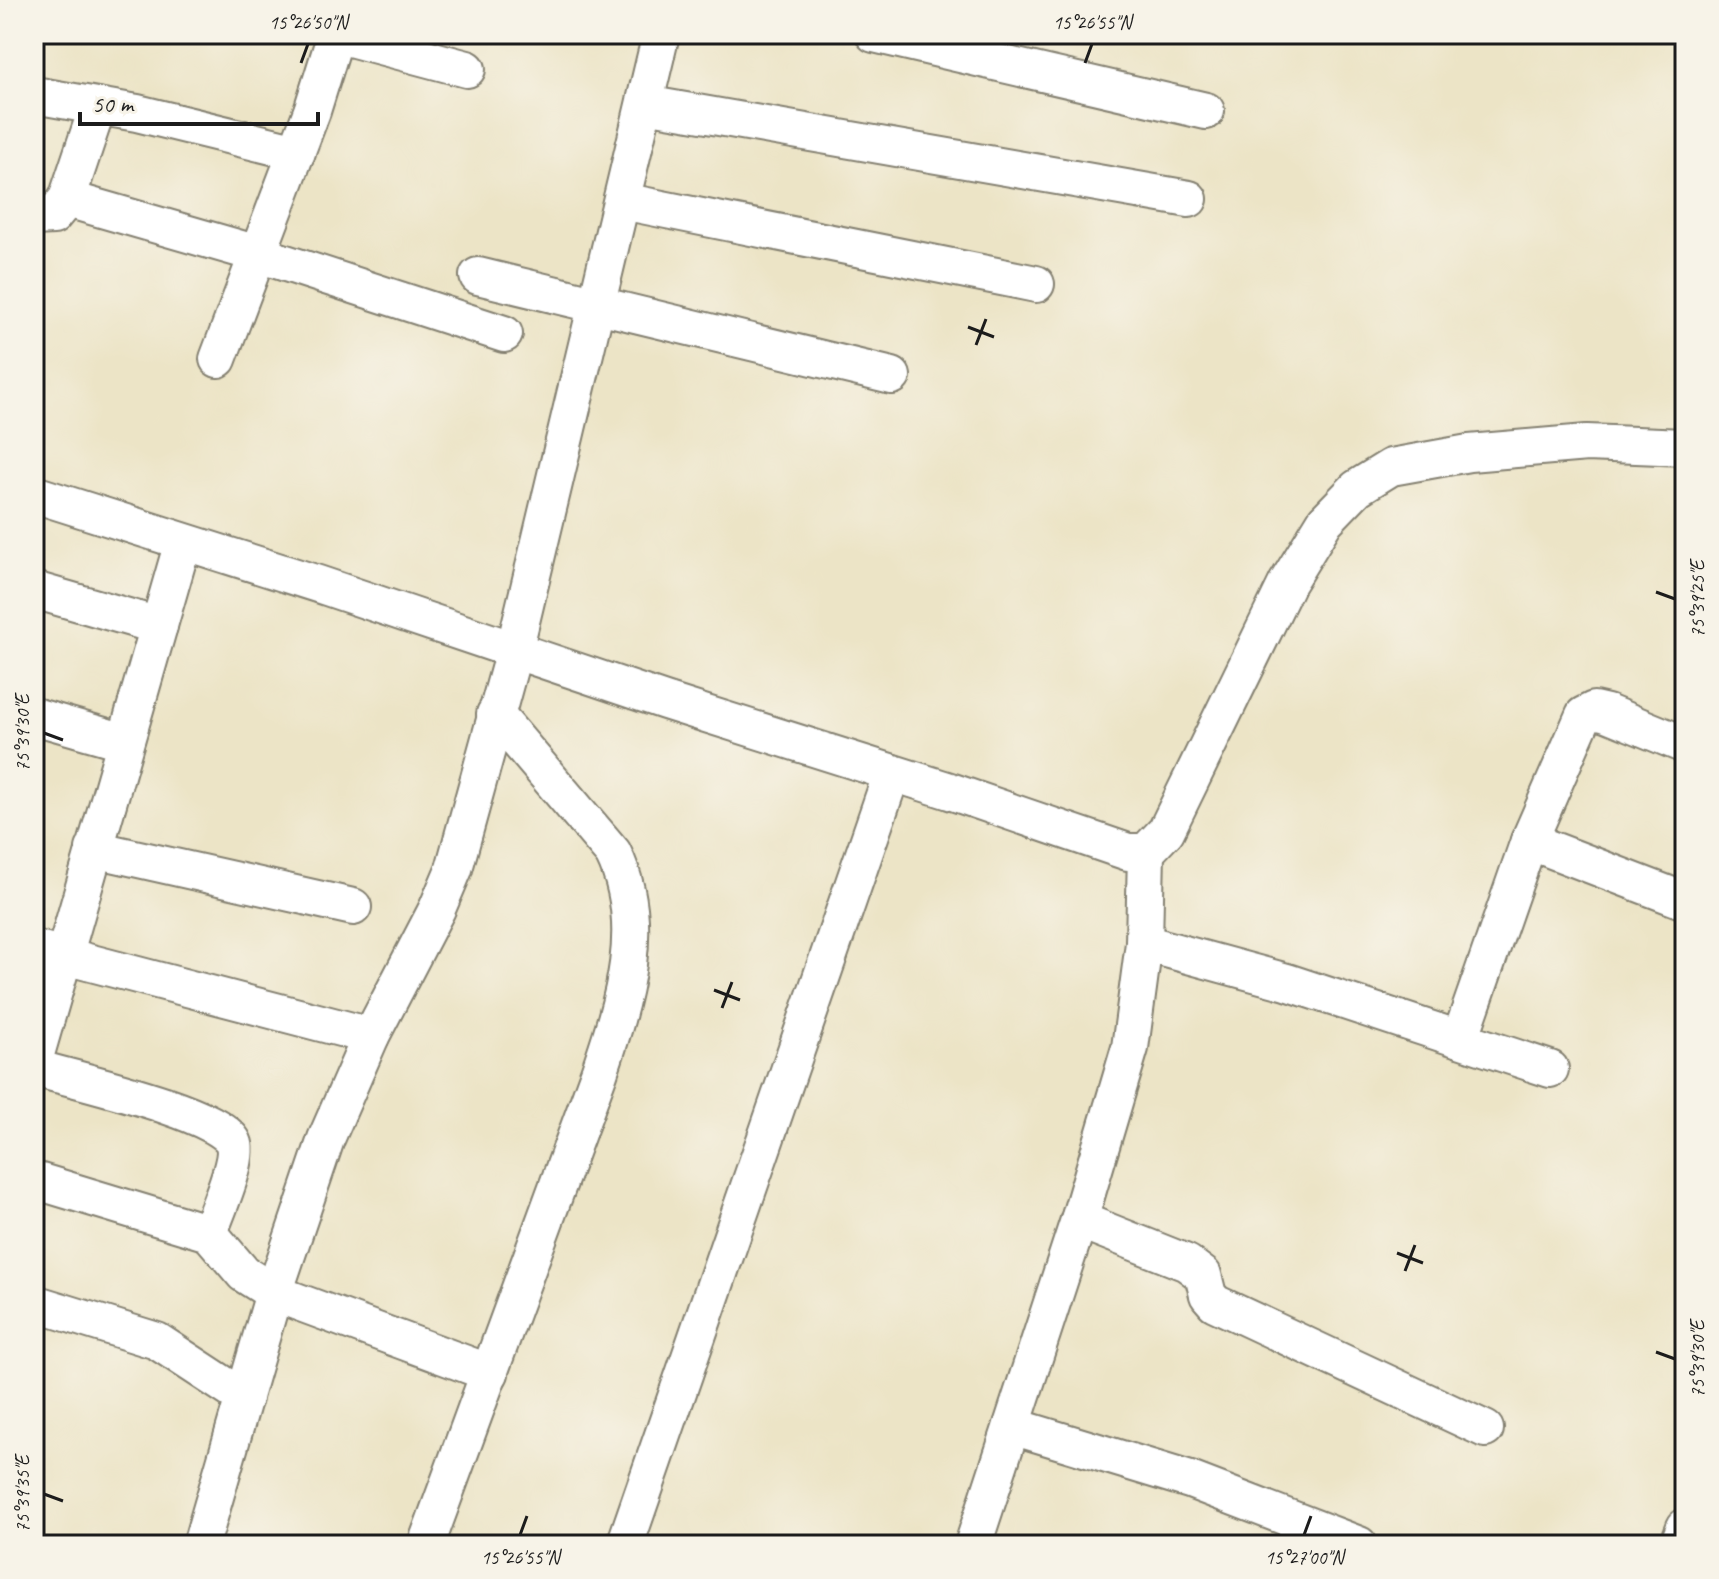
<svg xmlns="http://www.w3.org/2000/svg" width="1719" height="1579" viewBox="0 0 1719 1579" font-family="Caveat,sans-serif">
	<rect width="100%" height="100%" fill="#f7f3e8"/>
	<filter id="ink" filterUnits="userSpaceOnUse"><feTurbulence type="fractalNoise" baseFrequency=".0125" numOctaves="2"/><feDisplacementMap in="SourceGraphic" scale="16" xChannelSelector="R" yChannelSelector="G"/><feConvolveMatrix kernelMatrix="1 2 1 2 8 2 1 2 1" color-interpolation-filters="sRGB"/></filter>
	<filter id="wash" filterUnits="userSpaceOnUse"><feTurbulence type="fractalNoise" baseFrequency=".006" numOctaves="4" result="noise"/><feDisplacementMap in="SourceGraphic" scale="32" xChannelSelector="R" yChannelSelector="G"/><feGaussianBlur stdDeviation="1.8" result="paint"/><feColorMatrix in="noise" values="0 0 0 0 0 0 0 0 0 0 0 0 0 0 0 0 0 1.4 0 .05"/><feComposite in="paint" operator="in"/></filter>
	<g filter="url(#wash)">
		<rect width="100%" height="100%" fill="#ece4c6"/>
	</g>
	<g filter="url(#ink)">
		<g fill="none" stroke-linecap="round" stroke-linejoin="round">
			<defs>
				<g id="street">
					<path d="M 335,34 L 467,69"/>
					<path d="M 874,34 L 1206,111"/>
					<path d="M 34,95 L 137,113 L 297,152"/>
					<path d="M 645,104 L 1189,199"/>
					<path d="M 67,199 L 258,254 L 504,334"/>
					<path d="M 622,201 L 1036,284"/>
					<path d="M 34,217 L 53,216 L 67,199 L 98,106"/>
					<path d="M 478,276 L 892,376"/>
					<path d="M 218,359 L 312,111 L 336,34"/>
					<path d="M 34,494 L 318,584 L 665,701 L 950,791 L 1128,852 L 1146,852 L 1166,831 L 1287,583 L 1325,521 L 1357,488 L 1391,467 L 1469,453 L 1587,443 L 1685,447"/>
					<path d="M 34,590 L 159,626"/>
					<path d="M 34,716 L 125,742"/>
					<path d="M 1529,841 L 1685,901"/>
					<path d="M 94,849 L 353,907"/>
					<path d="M 1144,943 L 1287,982 L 1550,1069"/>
					<path d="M 34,948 L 371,1036"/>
					<path d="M 1460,1039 L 1529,841 L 1584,715 L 1594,710 L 1607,713 L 1685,745"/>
					<path d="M 34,1061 L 183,542"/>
					<path d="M 34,1068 C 69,1078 225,1113 234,1144 C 239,1162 216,1213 209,1233"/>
					<path d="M 34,1180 L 209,1233 L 244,1274 L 274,1293 L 490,1373"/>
					<path d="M 1079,1220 L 1187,1263 L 1203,1275 L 1208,1295 L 1215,1303 L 1485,1429"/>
					<path d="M 34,1303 L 157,1341 L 244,1398"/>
					<path d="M 1012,1426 L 1190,1480 L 1359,1545"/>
					<path d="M 201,1545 L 274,1293 L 326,1139 L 371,1036 L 437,909 L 454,869 L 514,651 L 661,34"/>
					<path d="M 426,1545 L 599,1073 C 623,1002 648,924 613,853 L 495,714"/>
					<path d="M 625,1545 L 892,773"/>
					<path d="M 973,1545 L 1079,1220 L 1130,1048 L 1144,943 L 1146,852"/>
					<path d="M 1678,1545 L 1685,1527"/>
				</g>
			</defs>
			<use href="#street" stroke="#848071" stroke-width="40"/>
			<use href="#street" stroke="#fff" stroke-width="36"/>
		</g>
	</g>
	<path fill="none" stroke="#1c1c1c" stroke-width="3" d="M 301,63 L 308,44M 1085,63 L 1092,44M 968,327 L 994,337M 976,345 L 986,319M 1656,592 L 1675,599M 44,733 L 63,740M 714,990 L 740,1000M 722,1008 L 732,982M 1397,1253 L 1423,1263M 1405,1271 L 1415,1245M 1656,1352 L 1675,1359M 44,1494 L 63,1501M 520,1535 L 527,1516M 1304,1535 L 1311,1516"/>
	<rect width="1719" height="1579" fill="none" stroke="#f7f3e8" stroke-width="88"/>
	<path d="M80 112v12h238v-12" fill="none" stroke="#1c1c1c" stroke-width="4"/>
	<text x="92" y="112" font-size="24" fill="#1c1c1c" stroke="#f7f3e8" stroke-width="6" paint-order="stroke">50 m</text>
	<rect x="44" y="44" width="1631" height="1491" fill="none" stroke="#1c1c1c" stroke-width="3"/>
	<g font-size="20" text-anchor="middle" fill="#1c1c1c">
		<text x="308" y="29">15°26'50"N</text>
		<text x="1092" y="29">15°26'55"N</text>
		<text transform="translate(1697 599) rotate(-90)" y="7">75°39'25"E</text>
		<text transform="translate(22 733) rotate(-90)" y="7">75°39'30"E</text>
		<text transform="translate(1697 1359) rotate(-90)" y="7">75°39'30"E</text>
		<text transform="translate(22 1494) rotate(-90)" y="7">75°39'35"E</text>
		<text x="520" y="1564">15°26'55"N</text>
		<text x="1304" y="1564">15°27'00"N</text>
	</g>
</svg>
